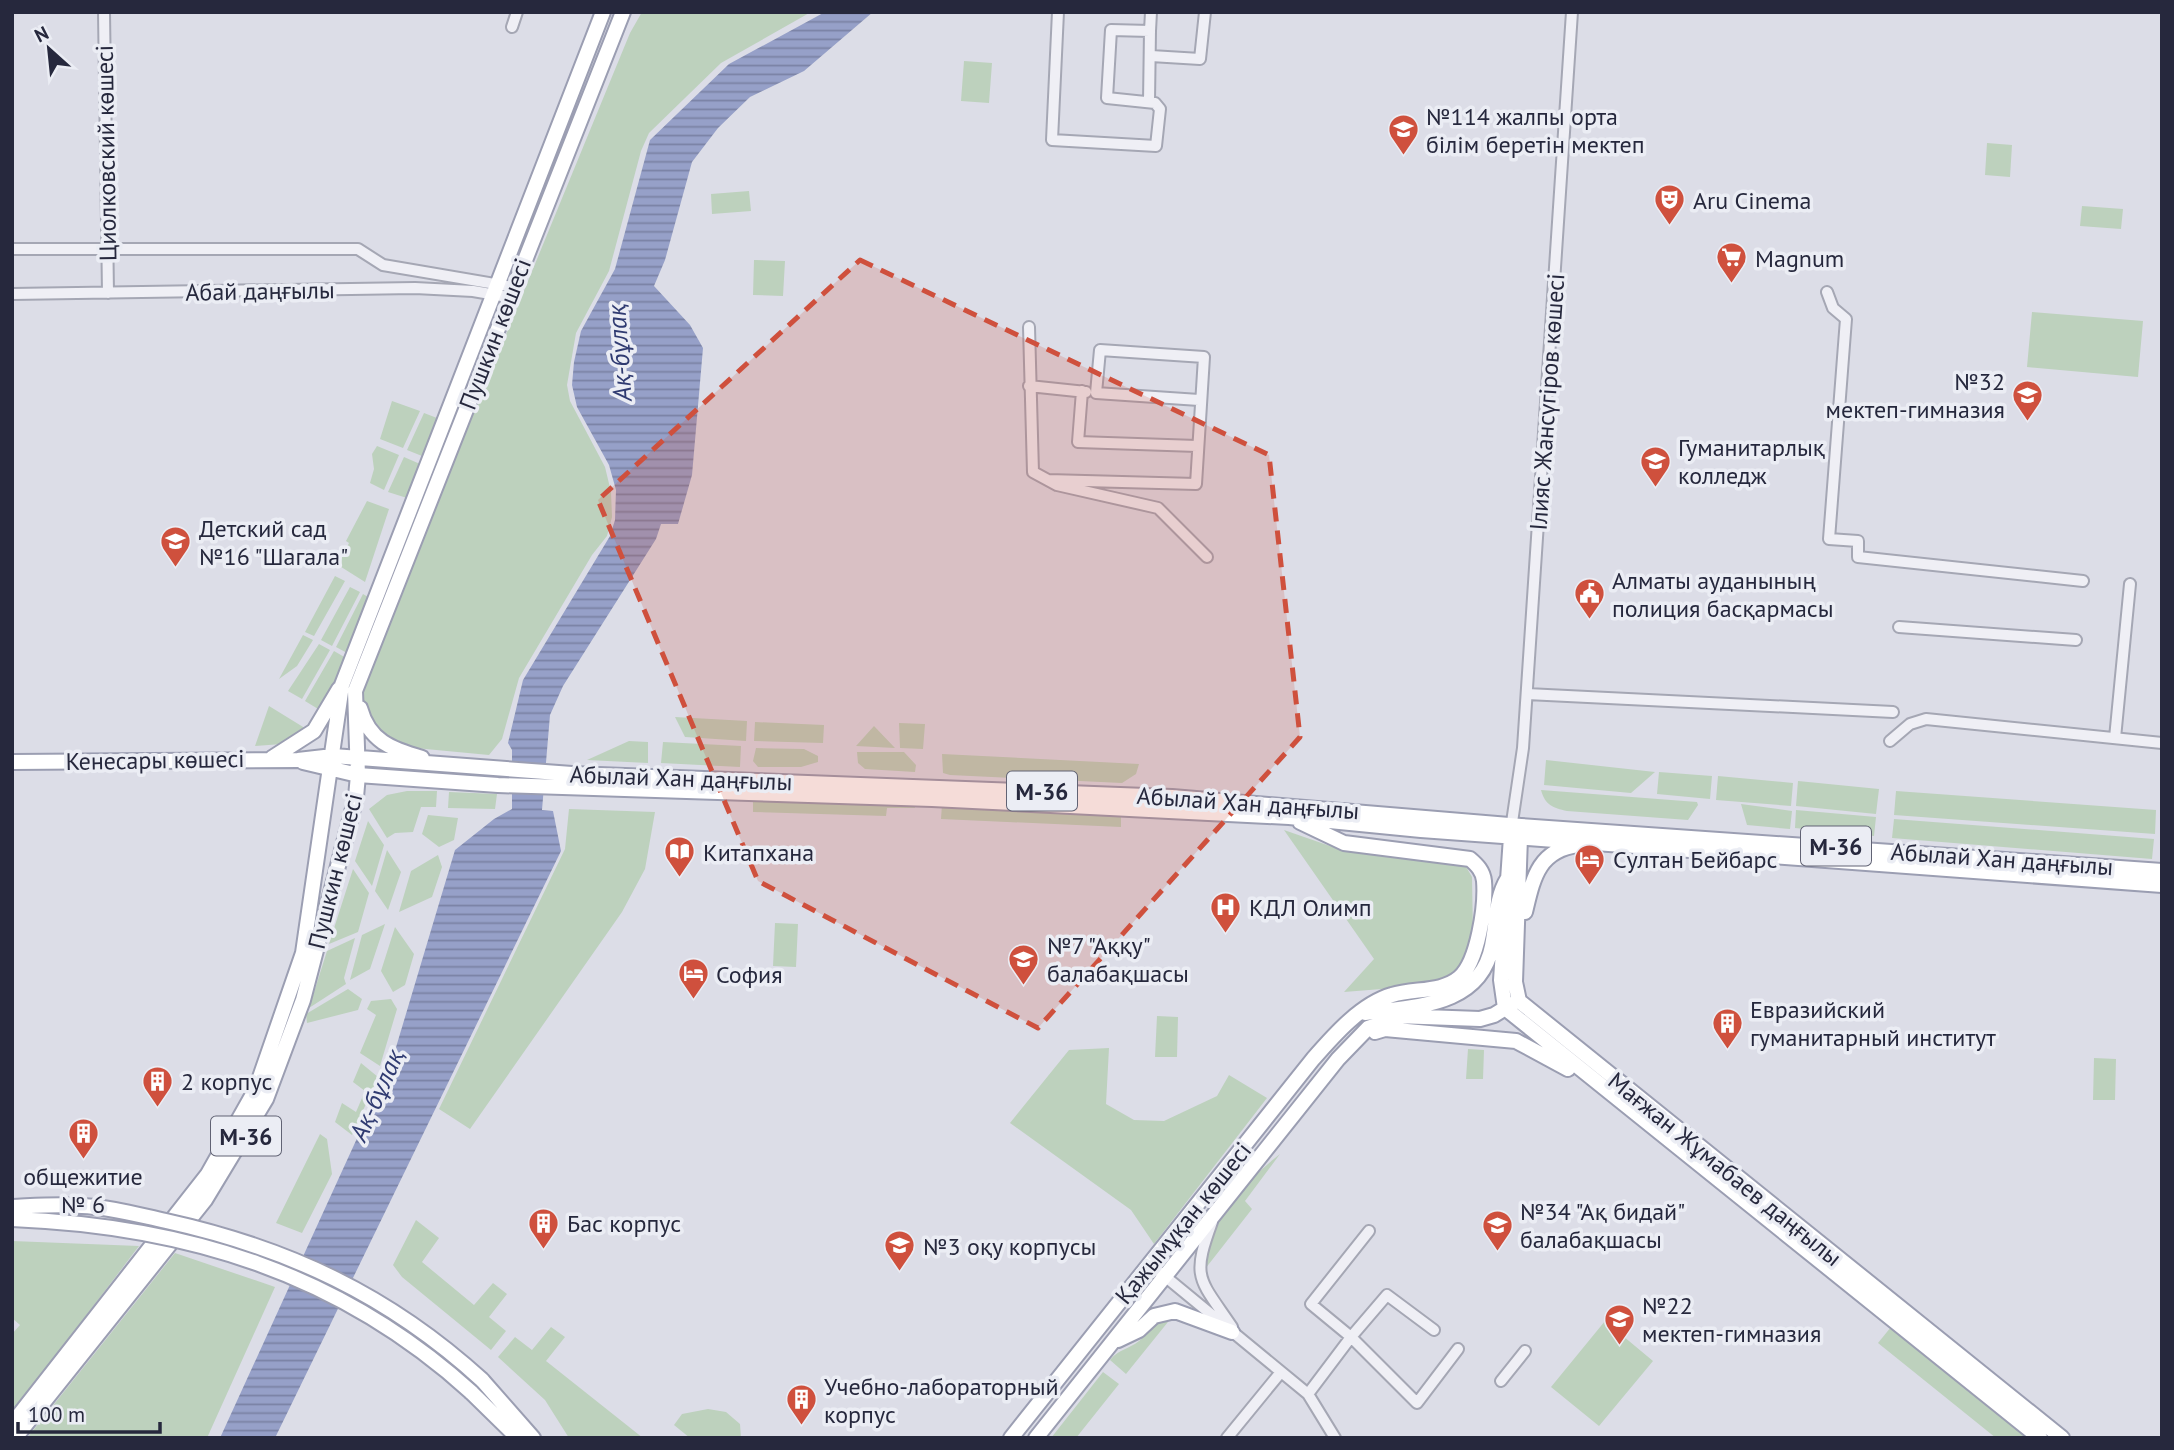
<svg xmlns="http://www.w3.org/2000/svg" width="2174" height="1450" font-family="'PT Sans',sans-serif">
  <defs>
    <pattern id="water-rules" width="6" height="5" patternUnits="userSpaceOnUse" patternTransform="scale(1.75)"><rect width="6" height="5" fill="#96a0c8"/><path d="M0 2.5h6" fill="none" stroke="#7a82a4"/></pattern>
  </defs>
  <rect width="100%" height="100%" fill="#dcdde7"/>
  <!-- green -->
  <path fill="#bdd1bd" d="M642,12H811L721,63L649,133L641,151L609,271L576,333L567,385L570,401L605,467L611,492L612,517L607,536L592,555L519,678L502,739L489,755L394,746L368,724L359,692L630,33Z
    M964,61L992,63L989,103L961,101Z
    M1987,143L2012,145L2010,177L1985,175Z
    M749,191L751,211L712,214L711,194Z
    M2082,206L2123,209L2121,229L2080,226Z
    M754,260L785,261L783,296L753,295Z
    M2032,312L2143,321L2138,377L2027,367Z
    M392,401L420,411L403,448L380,439Z
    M424,413L437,418L422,456L407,450Z
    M377,446L399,455L384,490L370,483L374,469L372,454Z
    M404,457L420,464L407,498L388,492Z
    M367,501L389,509L365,582L338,565L349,543L346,541Z
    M335,576L345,581L314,636L305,632Z
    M350,587L360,592L332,646L321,640Z
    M363,594L368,597L347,653L336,647Z
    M303,635L313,640L297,666L279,679Z
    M319,644L330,650L302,699L288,691Z
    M334,651L346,658L323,712L305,701Z
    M269,706L308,730L282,744L255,746Z
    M675,717L747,721L746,741L685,737Z
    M755,722L824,725L823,743L754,741Z
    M899,723L925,724L923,749L900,748Z
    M874,726L895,748L856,746Z
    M629,741L648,742V763L587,760Z
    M663,742L741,746L740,767L661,763Z
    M756,748L804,749L818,756V762L801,767H758L753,761Z
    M857,752H904L916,765L915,772L865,769L858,763Z
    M942,754L1139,764L1136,774L1122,783L950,775L943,773Z
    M1546,760L1655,772L1631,793L1544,785Z
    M1659,772L1712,776L1710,799L1657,794Z
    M1718,776L1793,783L1791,806L1716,800Z
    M1798,781L1879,789L1876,814L1796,806Z
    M1541,790L1697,802L1698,805L1688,820L1567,811C1553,808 1545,805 1541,790Z
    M407,791H437L436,807H421L413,832L395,833L387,838L369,809L387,795Z
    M1896,791L2156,810L2155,834L1894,815Z
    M449,792L497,794L495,809L448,808Z
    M753,799L914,801L915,808H887L886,816L753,812Z
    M942,804L1118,812L1121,816V827L941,819Z
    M1741,804L1792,811L1790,829L1747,825Z
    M569,809L655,812L645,869L622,912L470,1129L439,1109L565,849Z
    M1796,810L1876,817L1874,836L1795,828Z
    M428,815L458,818L454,840L439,847L422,834Z
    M1894,819L2154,839L2152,859L1892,838Z
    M368,821L384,845L372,886L355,861Z
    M1284,830L1330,846L1465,865L1472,877L1473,934L1471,952L1458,971L1440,981L1419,986L1344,992L1374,959Z
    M387,850L401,872L388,910L375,891Z
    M438,855L442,867L432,897L399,912L411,871Z
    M353,869L369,893L358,932L329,944Z
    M775,923L798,924L796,967L773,966Z
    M385,924L370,969L350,980L362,935Z
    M395,927L414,954L405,985L393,992L381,971Z
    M355,938L344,978L346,984L309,1008L327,951Z
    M348,989L362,999L358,1010L307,1023L306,1014Z
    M391,999L397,1009L380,1066L360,1053L376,1015L367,1009L371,1001Z
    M1157,1016L1178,1017L1177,1057H1155Z
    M1109,1048L1106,1104L1134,1120L1164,1121L1217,1096L1229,1075L1267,1098L1154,1244L1131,1210L1010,1123L1069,1050Z
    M1468,1049L1484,1050L1483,1079H1466Z
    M2094,1058L2116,1059L2115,1100H2093Z
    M361,1063L378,1077L352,1135L335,1122L342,1103L356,1112L365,1091L353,1082Z
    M320,1134L327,1139L332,1174L302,1233L276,1223Z
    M1280,1154L1245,1201L1252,1209L1205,1269C1207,1224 1246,1180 1280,1154Z
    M416,1220L439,1238L422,1262L474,1305L493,1283L507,1294L489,1317L506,1331L491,1350L402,1277L393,1265Z
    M12,1241L139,1246L12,1413V1334L20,1325L12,1318Z
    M175,1253L275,1287L207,1438H27Z
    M1172,1317L1126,1374L1110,1360C1119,1349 1129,1349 1139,1341C1151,1332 1155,1320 1172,1317Z
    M1605,1321L1653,1361L1599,1426L1551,1387Z
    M551,1327L565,1337L546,1361L643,1438H569L545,1400L498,1357L515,1337L532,1350Z
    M1891,1327L2028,1438H1996L1878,1343Z
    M1103,1372L1119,1384L1076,1438H1051Z
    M708,1409L726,1412L740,1424L741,1438H690L674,1425L682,1414Z"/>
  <!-- water -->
  <path fill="url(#water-rules)" d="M825,12H873L804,71L750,97L718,128L692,162L665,260L654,286L690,325L703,348L692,475L678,524H661L656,539L563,686L550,715L542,810L553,811L561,851L275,1438H220L391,1064L455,850L494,819L512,809V750L508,743L523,680L610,536L615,520L616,490L609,465L577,407L572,385L574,362L581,331L615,269L650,140L729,64Z"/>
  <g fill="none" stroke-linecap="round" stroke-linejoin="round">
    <defs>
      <path id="minor" d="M104,12L108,293
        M1058,12L1052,140L1156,146L1160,109L1155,103L1107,98L1111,30L1150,31L1149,101
        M512,27L517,12
        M1150,31L1151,12
        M1151,56L1200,59L1205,12
        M12,249H358L383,265L513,287
        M1827,292L1833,308L1846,319L1829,539L1858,541V557L2083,581
        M12,294L415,288L473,291L508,297
        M1029,327L1033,472L1057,485L1158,508L1207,557
        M1029,386L1086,392
        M1082,391L1078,442L1197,446
        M1048,480L1196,484L1204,357L1100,350L1096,393L1199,400
        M1899,627L2076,640
        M1527,694L1893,712
        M2115,738L2130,584
        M1890,741L1910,724L1926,719L2162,743
        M1511,829L1523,748L1572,12
        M1212,1222C1191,1279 1199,1278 1232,1327
        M1150,1264L1308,1394L1335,1438
        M1434,1330L1387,1295L1351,1337L1417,1403L1458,1349
        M1501,1381L1525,1351
        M1308,1394L1351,1337L1311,1304L1369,1231
        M1227,1438L1281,1372"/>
      <path id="major" d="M360,708C369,741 391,749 422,758
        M272,758L314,731L339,689
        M12,762L298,760L333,756L572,774L1172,797L1521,826L2162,871
        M303,762L358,775L498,785L932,799L1289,817L1421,830L2162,885
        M1520,837L1515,982L1519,1001L2062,1438
        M1525,912C1533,879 1538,850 1578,845
        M1505,1008L2040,1438
        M1505,1008L1501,980L1511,837
        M1365,1013C1415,1006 1480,1007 1492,946C1497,922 1495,899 1508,878
        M1396,1016L1480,1019L1494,1015L1512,1004
        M1375,1032L1385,1029L1516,1041L1568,1069
        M1118,1340L1139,1330L1154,1316L1175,1311L1232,1332
        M482,1380L533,1438
        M471,1392L518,1438
        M12,1424L208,1174L256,1089L303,953L342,685L603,12
        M15,1438L205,1200L266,1099L303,1000L356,797L358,775L355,691L623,12
        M1011,1438L1313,1059C1334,1035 1361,1004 1392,995C1414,988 1441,993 1459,978C1478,962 1486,905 1484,881C1483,871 1477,865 1470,859L1344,843L1300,822
        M1036,1438L1338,1059L1368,1028L1404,1016"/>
    </defs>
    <!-- minor casing -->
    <use href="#minor" stroke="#a5a7b4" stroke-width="14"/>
    <!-- major casing -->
    <use href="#major" stroke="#9b9eb2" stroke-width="18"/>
    <!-- minor -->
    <use href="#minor" stroke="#efeff5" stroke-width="10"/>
    <!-- major -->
    <use href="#major" stroke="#fff" stroke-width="14"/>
    <defs>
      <path id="major-bridge" d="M12,1207C35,1206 59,1204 82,1206C110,1207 138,1215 166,1221C288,1248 389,1295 482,1380
        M12,1219C186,1226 340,1273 471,1392"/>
    </defs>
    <!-- major-bridge casing -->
    <use href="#major-bridge" stroke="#9b9eb2" stroke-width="18" stroke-linecap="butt"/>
    <!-- major-bridge -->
    <use href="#major-bridge" stroke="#fff" stroke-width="14"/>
  </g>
  <!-- marked area -->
  <path fill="#cf503d" fill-opacity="0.2" stroke="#cf503d" stroke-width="5" stroke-dasharray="14 9" stroke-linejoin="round" d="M860,260L1269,455L1300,737L1038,1028L758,881L598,500Z"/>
  <!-- icons -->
  <defs>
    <symbol id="school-pin" viewBox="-11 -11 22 30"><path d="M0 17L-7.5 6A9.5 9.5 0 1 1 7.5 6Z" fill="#cf503d" stroke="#ebedf4"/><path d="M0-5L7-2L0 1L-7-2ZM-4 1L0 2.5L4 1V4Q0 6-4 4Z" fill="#fff"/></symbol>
    <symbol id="theatre-pin" viewBox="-11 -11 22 30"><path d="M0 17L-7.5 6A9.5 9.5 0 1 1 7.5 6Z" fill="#cf503d" stroke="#ebedf4"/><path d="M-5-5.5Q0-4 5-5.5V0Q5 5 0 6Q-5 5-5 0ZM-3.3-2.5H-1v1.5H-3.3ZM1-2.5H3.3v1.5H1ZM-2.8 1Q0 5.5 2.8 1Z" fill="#fff"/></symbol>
    <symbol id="supermarket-pin" viewBox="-11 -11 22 30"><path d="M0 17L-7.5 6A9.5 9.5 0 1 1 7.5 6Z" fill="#cf503d" stroke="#ebedf4"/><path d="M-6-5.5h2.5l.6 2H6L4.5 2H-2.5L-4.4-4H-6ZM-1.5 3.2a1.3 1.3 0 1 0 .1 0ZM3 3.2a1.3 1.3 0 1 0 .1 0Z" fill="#fff"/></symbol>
    <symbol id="university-pin" viewBox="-11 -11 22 30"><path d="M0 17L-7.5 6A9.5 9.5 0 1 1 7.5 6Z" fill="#cf503d" stroke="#ebedf4"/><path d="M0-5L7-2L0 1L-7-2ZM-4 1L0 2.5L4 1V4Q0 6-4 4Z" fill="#fff"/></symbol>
    <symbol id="civic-pin" viewBox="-11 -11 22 30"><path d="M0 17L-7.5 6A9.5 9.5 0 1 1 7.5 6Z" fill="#cf503d" stroke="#ebedf4"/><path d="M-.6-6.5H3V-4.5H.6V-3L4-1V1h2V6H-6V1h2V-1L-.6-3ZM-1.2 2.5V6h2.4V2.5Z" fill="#fff"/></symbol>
    <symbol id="library-pin" viewBox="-11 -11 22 30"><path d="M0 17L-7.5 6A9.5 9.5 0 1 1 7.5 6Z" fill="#cf503d" stroke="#ebedf4"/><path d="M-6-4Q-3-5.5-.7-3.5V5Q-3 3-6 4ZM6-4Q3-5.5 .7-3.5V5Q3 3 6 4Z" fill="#fff"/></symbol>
    <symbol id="hotel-pin" viewBox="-11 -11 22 30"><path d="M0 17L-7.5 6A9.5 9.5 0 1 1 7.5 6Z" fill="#cf503d" stroke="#ebedf4"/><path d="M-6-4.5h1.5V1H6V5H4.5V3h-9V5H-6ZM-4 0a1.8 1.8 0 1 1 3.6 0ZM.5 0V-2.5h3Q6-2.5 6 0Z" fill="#fff"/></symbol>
    <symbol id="hospital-pin" viewBox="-11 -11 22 30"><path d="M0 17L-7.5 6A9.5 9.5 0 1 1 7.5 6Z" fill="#cf503d" stroke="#ebedf4"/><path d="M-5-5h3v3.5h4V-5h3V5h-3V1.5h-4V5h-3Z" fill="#fff"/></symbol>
    <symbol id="building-pin" viewBox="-11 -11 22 30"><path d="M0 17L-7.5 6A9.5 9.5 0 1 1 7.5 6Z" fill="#cf503d" stroke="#ebedf4"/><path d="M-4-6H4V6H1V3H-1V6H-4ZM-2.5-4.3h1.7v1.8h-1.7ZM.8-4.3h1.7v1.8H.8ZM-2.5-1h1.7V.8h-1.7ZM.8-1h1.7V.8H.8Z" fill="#fff"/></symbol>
  </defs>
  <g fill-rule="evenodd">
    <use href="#school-pin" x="1386" y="112" width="35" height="47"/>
    <use href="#theatre-pin" x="1652" y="182" width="35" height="47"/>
    <use href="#supermarket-pin" x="1714" y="240" width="35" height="47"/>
    <use href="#school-pin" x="2010" y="378" width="35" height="47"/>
    <use href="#university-pin" x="1638" y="444" width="35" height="47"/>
    <use href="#school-pin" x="158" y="524" width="35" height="47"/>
    <use href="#civic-pin" x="1572" y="576" width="35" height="47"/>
    <use href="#library-pin" x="662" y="834" width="35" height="47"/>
    <use href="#hotel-pin" x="1572" y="842" width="35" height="47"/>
    <use href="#hospital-pin" x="1208" y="890" width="35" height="47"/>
    <use href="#school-pin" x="1006" y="942" width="35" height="47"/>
    <use href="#hotel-pin" x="676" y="956" width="35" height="47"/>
    <use href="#building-pin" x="1710" y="1006" width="35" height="47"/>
    <use href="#building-pin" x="140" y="1064" width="35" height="47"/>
    <use href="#building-pin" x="66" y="1116" width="35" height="47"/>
    <use href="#building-pin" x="526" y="1206" width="35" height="47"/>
    <use href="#school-pin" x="1480" y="1208" width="35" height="47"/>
    <use href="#university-pin" x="882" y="1228" width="35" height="47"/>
    <use href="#school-pin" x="1602" y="1302" width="35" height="47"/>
    <use href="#building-pin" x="784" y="1382" width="35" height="47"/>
  </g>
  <g text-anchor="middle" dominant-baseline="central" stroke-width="7" stroke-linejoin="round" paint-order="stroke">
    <!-- shield labels -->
    <g fill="#ebedf4" stroke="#616374" stroke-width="2">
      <rect x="1007" y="771.5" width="70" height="39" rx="5"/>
      <rect x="1801" y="826.5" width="70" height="39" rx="5"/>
      <rect x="211" y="1116.5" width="70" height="39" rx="5"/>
    </g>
    <g font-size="23" font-weight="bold" fill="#26283d">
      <text x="1042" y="791">M-36</text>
      <text x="1836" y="846">M-36</text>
      <text x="246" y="1136">M-36</text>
    </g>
    <!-- poi labels -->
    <g font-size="24" fill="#26283d" stroke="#ebedf4" text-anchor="start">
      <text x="1426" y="116">№114 жалпы орта<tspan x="1426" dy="28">білім беретін мектеп</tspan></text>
      <text x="1693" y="200">Aru Cinema</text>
      <text x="1755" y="258">Magnum</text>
      <text x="2005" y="381" text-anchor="end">№32<tspan x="2005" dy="28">мектеп-гимназия</tspan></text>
      <text x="1678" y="447">Гуманитарлық<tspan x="1678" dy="28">колледж</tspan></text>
      <text x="199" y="528">Детский сад<tspan x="199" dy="28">№16 "Шагала"</tspan></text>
      <text x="1612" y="580">Алматы ауданының<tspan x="1612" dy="28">полиция басқармасы</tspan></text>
      <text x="703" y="852">Китапхана</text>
      <text x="1613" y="859">Султан Бейбарс</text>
      <text x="1249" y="907">КДЛ Олимп</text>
      <text x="1047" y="945">№7 "Аққу"<tspan x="1047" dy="28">балабақшасы</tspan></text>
      <text x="716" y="974">София</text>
      <text x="1750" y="1009">Евразийский<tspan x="1750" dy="28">гуманитарный институт</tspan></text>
      <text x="181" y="1081">2 корпус</text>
      <text x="83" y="1176" text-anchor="middle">общежитие<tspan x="83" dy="28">№ 6</tspan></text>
      <text x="1520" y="1211">№34 "Ақ бидай"<tspan x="1520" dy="28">балабақшасы</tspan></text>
      <text x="567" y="1223">Бас корпус</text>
      <text x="923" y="1246">№3 оқу корпусы</text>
      <text x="1642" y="1305">№22<tspan x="1642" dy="28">мектеп-гимназия</tspan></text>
      <text x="824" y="1386">Учебно-лабораторный<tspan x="824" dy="28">корпус</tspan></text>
    </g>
    <!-- street labels -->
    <g font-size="24" fill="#26283d" stroke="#ebedf4">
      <text transform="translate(106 153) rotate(-91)">Циолковский көшесі</text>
      <text transform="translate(260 291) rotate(-1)">Абай даңғылы</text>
      <text transform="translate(495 334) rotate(-69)">Пушкин көшесі</text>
      <text transform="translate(1547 402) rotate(-86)">Ілияс Жансүгіров көшесі</text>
      <text transform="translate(155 760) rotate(-1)">Кенесары көшесі</text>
      <text transform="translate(681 778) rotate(2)">Абылай Хан даңғылы</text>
      <text transform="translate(1248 803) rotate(4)">Абылай Хан даңғылы</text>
      <text transform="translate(2002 859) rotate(4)">Абылай Хан даңғылы</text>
      <text transform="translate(335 871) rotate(-76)">Пушкин көшесі</text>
      <text transform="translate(1725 1169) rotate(39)">Мағжан Жұмабаев даңғылы</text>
      <text transform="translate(1183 1223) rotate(-51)">Қажымұқан көшесі</text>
    </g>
    <!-- water labels -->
    <g font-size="26" font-style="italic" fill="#303b71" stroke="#ebedf4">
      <text transform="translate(619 353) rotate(-94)">Ақ-бұлақ</text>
      <text transform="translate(376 1095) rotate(-66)">Ақ-бұлақ</text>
    </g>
  </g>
  <!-- border -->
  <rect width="2174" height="1450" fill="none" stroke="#26283d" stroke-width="28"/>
  <!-- north arrow -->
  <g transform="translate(49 49) rotate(333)" stroke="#ebedf4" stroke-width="5" paint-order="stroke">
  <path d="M0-5L12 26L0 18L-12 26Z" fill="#26283d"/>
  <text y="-10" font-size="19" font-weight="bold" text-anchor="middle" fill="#26283d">N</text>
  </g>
  <!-- scale -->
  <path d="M18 1422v10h142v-10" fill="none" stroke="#26283d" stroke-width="3.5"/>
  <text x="28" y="1422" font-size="21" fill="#26283d" stroke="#ebedf4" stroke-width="5" paint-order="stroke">100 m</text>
</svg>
